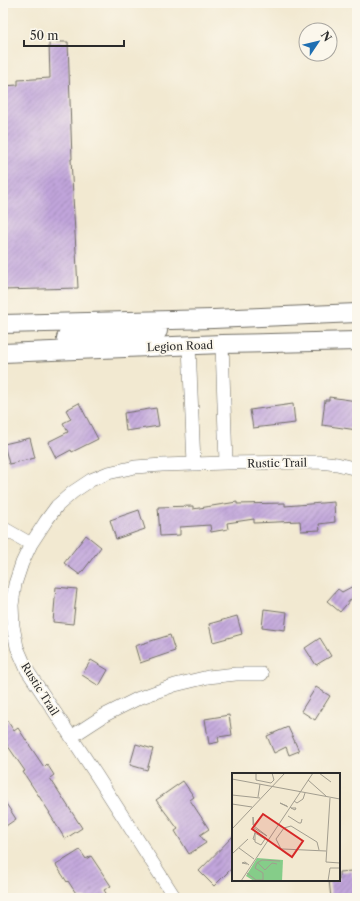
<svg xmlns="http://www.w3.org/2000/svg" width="360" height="901" font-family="'Libre Caslon Text',serif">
  <defs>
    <pattern id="building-hatch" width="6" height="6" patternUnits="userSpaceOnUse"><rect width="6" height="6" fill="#c1a5db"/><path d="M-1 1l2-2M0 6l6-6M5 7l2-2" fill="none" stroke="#9d87b2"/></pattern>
  </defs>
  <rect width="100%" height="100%" fill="#fbf7ec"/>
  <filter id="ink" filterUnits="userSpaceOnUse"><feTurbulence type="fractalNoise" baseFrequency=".025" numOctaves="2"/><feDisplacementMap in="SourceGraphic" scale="8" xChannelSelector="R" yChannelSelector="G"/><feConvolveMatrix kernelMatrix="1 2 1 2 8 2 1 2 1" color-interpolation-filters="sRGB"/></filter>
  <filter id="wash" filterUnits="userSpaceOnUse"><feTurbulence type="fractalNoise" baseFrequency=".012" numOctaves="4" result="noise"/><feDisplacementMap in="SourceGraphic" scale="16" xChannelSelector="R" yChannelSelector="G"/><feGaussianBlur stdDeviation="0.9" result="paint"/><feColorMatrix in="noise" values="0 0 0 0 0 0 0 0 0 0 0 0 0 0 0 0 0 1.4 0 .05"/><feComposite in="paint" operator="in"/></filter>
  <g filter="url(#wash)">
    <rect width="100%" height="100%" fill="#f2e9d1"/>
    <g id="blocks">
      <!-- building -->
      <path fill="url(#building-hatch)" d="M49,42H68L72,159H71L78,288L3,290V86L18,85V80L50,78Z
        M329,397L357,401V430L322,425L325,400H329Z
        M79,403L98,439L72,452L71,450L56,458L48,442L68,432L63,423L71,419L66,410Z
        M293,404L295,423L253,428L250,410Z
        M156,408L159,426L126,431L124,413Z
        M30,438L35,458L9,464L4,444Z
        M237,502V504L285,503V506L334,502L335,522L319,524L320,530L301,531L300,521L254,523V519L227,523L228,529L211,532L210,525L180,527V535L160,536L158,507L193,506V509Z
        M139,510L145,529L116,539L110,520Z
        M86,535L101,547L80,575L64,563Z
        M357,584V592L340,612L327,601L338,589L342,592Z
        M56,587L77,589L73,624L53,622Z
        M264,609L287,612L285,630L262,627Z
        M237,616L242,634L213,642L209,624Z
        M170,635L175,651L140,663L135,646Z
        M320,638L331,656L316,665L305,648Z
        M91,660L108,670L99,686L82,675Z
        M316,687L330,696L315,720L301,711Z
        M3,714L14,731L18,728L44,767L47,764L54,775L50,778L82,828L65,839L49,813H50L23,772L25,771L3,739Z
        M229,715L232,735L218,737L219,742L209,744L205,719Z
        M288,727L299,751L289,755L286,747L274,753L267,736Z
        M136,744L153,749L147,770L130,765Z
        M183,781L194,797L190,800L209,829L200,835L206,843L189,854L175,831L178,829L156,800Z
        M3,799L16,819L3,828Z
        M233,836V867L214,886L199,871Z
        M80,850L86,859L91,856L111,886L104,890L109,898H79L68,881L67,882L56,865Z
        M352,871L357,898H331L329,880H339V872Z"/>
    </g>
  </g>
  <g filter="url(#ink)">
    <use href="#blocks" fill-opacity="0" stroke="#716e65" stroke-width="1"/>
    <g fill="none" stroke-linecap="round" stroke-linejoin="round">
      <defs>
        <path id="street" d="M222,344L226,463
          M189,346L194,464
          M3,528L31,544
          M71,737L105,715L139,698L175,685L208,677L236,674H262
          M175,898L97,776L27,670L17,647L13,626L12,605L15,584L22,563L31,544L46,521L57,506L73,492L91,480L108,473L135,467L162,465L226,463L319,462L337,464L357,469"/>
        <path id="secondary" d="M3,324L213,319L357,313
          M66,338L158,331
          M3,353L222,344L357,341"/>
      </defs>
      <!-- street casing -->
      <use href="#street" stroke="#716e65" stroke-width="14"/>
      <!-- secondary casing -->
      <use href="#secondary" stroke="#716e65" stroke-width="20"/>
      <!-- street -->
      <use href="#street" stroke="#fff" stroke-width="13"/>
      <!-- secondary -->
      <use href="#secondary" stroke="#fff" stroke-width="18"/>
    </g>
  </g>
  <g text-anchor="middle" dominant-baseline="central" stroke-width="4" stroke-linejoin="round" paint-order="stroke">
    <!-- street labels -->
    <g font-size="11" fill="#2b2b2b" stroke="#fbf7ec">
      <text transform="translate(180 346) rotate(-2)">Legion Road</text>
      <text transform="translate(277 463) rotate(-1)">Rustic Trail</text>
      <text transform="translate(40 689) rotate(58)">Rustic Trail</text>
    </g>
  </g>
  <!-- overview -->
  <g transform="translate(232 773)">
    <rect width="108" height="108" fill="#f2e9d1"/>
    <path d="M25,85L51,87L50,108H22L14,103Z" fill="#85cd89"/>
    <path fill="none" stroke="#a29d8f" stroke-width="1" d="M87,0L99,9M24,1V7L39,10L42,7L40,0M0,6L108,26M76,7L94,23M0,22L28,25M26,24L28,11M98,25L94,89L108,90M62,28L65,30L71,26L73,20M0,31L20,34M55,33L48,30L56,34M58,34L59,35L63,37L64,35H59M56,43L67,50H69L70,46M21,52V44L22,53M22,53L35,63L22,55M0,56L53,0M23,67L21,66L23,60L33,66L29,72L23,69V58L35,66M7,75L22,86M87,77L85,69L59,53L52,55L44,66L49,76H51L94,78M0,81L16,66M25,89L33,97L40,90L45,91M15,91L10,90L13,89L17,92M15,100L24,107H31V100L23,95L25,90L30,87L48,88M9,108L81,0M96,108L98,95H108"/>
    <path fill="#d62828" fill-opacity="0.15" stroke="#d62828" stroke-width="2" d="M31,41L71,68L60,84L20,56Z"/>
    <rect width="108" height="108" fill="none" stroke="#2b2b2b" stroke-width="2"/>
  </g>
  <!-- margin -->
  <rect width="360" height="901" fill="none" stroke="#fbf7ec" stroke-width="16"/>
  <!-- north arrow -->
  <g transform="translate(318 42) rotate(55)"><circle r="19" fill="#fbf7ec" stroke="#a8a59f"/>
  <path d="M0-3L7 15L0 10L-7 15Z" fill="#1f6fb2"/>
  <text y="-6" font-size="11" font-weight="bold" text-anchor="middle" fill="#2b2b2b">N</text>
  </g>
  <!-- scale -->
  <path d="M24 40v6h100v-6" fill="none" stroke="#2b2b2b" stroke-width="2"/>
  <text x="30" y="40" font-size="12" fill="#2b2b2b" stroke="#fbf7ec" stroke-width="3" paint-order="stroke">50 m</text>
</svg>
